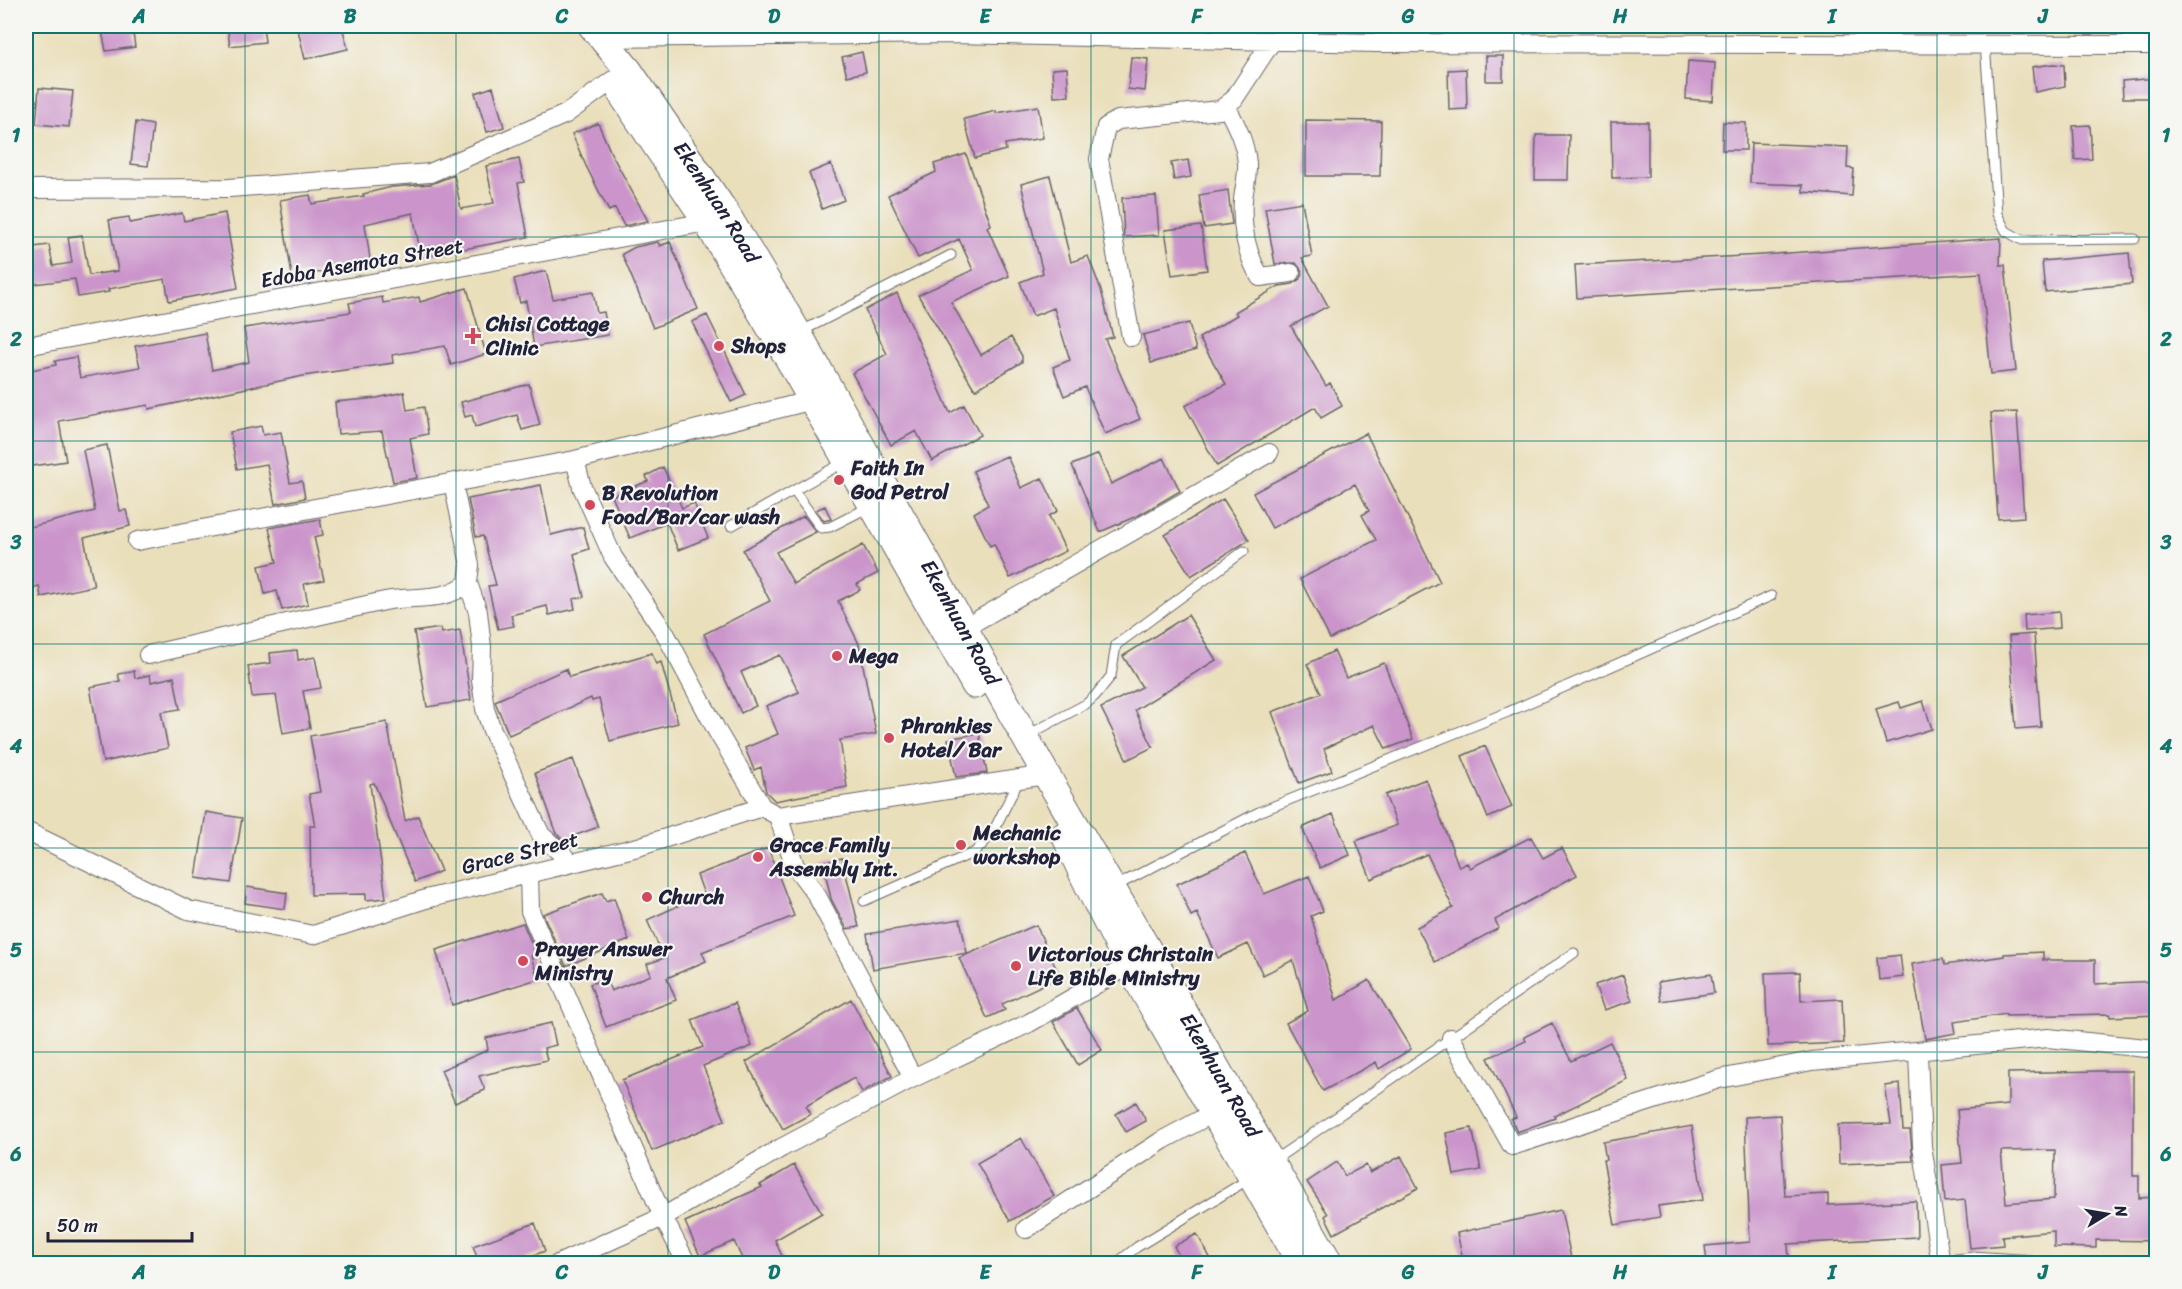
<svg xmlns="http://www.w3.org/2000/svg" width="2182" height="1289" font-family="Sriracha,sans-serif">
  <rect width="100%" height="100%" fill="#f6f6f2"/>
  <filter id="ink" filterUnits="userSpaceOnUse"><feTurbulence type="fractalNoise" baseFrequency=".0167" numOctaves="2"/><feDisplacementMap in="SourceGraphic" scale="12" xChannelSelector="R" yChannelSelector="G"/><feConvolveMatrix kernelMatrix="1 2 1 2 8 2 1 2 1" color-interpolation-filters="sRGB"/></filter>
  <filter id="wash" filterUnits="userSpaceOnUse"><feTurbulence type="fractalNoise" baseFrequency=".008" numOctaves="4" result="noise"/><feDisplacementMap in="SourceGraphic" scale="24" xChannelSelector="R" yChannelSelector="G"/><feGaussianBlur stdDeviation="1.35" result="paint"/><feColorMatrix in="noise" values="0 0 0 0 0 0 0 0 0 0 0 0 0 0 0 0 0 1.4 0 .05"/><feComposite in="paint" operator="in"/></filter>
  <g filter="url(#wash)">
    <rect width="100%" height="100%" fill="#eadfbb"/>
    <g id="blocks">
      <!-- building -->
      <path fill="#cb95cb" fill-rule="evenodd" d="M101,26H132L135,47L106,51Z
        M227,26H263L265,42L230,46Z
        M297,26H342L348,49L305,59Z
        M862,52L866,72L847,76L842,57Z
        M1486,56H1503V81H1486Z
        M1131,57L1148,59L1145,91L1128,89Z
        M1688,61L1715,63L1713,101L1686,99Z
        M2053,64L2064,65L2065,86L2035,92L2032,67Z
        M1067,68L1069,96L1054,97L1052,69Z
        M1466,69L1467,109L1449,110L1448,70Z
        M2157,78V98H2123L2122,81Z
        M493,87L504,127L487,132L475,93Z
        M39,88L73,91L69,127L36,124Z
        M1038,106L1043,138L1005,144L1006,150L975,158L964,119L996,111V113Z
        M1306,120L1381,121L1380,176H1306Z
        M136,122L153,125L148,166L131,164Z
        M1611,122H1648V177L1612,178Z
        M1723,122L1746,123V150H1722Z
        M598,123L611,153L648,221L624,226L615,208L609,211L586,166L572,134Z
        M2090,125L2092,159L2075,160L2073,126Z
        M1536,135H1569L1568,180H1535Z
        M1751,143L1848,147L1847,168L1854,169L1852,196L1803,192V185L1750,183Z
        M966,154L991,225L987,227L1009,276L951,302L981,355L1011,337L1022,356V362L975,390L918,295L973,270L959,239L918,258L888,195L936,172L934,164Z
        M519,159L524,182L518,183L528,237L421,257L413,213L365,224L371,266L292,276L280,200L310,195L312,204L364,196L363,194L392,187L431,184L454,175L461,209L494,203L486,166Z
        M1188,160L1191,177L1174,180L1171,163Z
        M831,164L844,200L822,209L809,173Z
        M1050,176L1071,262L1088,256L1101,290L1113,337L1105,339L1140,419L1105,434L1085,387L1064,396L1053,367L1070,360L1054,308L1033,316L1020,282L1043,273L1021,184Z
        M1228,190L1232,224L1204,228L1199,195Z
        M1156,196L1159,235L1124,237L1122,198Z
        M1302,202L1312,256L1302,258L1328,306L1291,326L1326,386L1330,383L1342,406L1321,418L1315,407L1217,466L1185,406L1226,384L1199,338L1237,315L1235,312L1279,286L1293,284L1301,278L1302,271L1296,263L1275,264L1265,208Z
        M182,213L184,221L225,213L238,288L169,301L165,279L108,289L109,292L78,297L75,279L26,285V248L49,245L53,266L72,263L68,237L82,235L89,275L118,271L109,220L129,217L130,223Z
        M1201,226L1207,270L1172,275L1165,230Z
        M2001,238L2000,265H2005L2016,371L1991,374L1981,273L1577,298L1575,265L1762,255Z
        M658,242L660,246L670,242L698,309L653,328L622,254L635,247Z
        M2129,253L2132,284L2045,292L2042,261Z
        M546,271L553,299L593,292L597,313L604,312L608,335L534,347L526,301L520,303L514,279Z
        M467,288L486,354L451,365L445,346L392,355L393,363L303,376L149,409L148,405L59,421L66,461L26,467V434L30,433L26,409V371L56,365L55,361L76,357L80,378L140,367L135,346L205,333L212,370L249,362L244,328L351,312L349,303L382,297L383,303L419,297L420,302Z
        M897,293L950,413L964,405L980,435L932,461L916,431L891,445L852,373L887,354L865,310Z
        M707,315L746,395L731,402L692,322Z
        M1189,323L1196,350L1151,363L1143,335Z
        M529,384L540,425L522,430L517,415L475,427L472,415L465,417L461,402Z
        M404,392L407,410L424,407L428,434L410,438L417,478L393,482L382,431L338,434L335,402L377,398Z
        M2017,412L2024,517L1998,519L1991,413Z
        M261,426L263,435L281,432L290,483L302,481L305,498L275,504L267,464L237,469L230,432Z
        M1366,433L1440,582L1330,639L1300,579L1376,540L1362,515L1369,511L1355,484L1272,528L1253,493Z
        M107,445L120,511L126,510L130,526L84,538L94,586L41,597L39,586L32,588L26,556V528L95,511L83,450Z
        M1098,454L1111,484L1164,458L1180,491L1139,515L1100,532L1072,465Z
        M1007,456L1021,488L1042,478L1058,511L1049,516L1066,551L1010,578L994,544L990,546L974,513L988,505L973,471Z
        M663,467L682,508L694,503L708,538L678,550L667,523L630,538L612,496L648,481L646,476Z
        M541,485L551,535L583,527L589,549L574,554L584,597L573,599L575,609L549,615L547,606L511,615L514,626L498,629L488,586L496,585L483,536L476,537L468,499Z
        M1223,499L1249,540L1191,576L1165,535Z
        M825,506L831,519L824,521L816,510Z
        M804,516L816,532L776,552L794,584L863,545L878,573L857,584L860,590L838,601L859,644L876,734L840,740L847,787L775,801L766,792L761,767L754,770L745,748L778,734L766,706L799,692L780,655L741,672L756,706L741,713L704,634L770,601L743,550Z
        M320,519L323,535L314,537L324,580L304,584L308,604L282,610L277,591L265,594L259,566L277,562L269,528Z
        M2059,612L2060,628L2025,631L2024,615Z
        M1188,615L1216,660L1135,710L1153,747L1127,760L1101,708L1142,687L1123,656Z
        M441,628L442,633L460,630L471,700L427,707L414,632Z
        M2034,634L2041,727L2016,729L2009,636Z
        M297,650L298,660L315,657L321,688L303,691L310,728L283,733L276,695L252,697L248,666L271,663L270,653Z
        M1334,651L1346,678L1384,663L1413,739L1386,749L1374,725L1324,749L1332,771L1299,783L1272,712L1321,693L1307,664Z
        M652,653L656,664L661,662L678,723L610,741L599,699L592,701L591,698L509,735L496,704L495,701L566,669L569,677Z
        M134,671L135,678L150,675L151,682L174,677L180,709L161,712L168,748L103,762L90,687L120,681L118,674Z
        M1923,701L1932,729L1886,743L1876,709L1899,702L1901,708Z
        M387,722L405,821L418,816L441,871L415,882L374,783L370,784L386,898L366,900V894L311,895L310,826H315L309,794L320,792L310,736Z
        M979,733L987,773L956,777L948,739Z
        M1485,746L1512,807L1488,818L1462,756Z
        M573,759L598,827L563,840L557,834L535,773Z
        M1426,779L1459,867L1467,863L1470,868L1531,837L1543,858L1562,848L1577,875L1495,920L1499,928L1435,962L1417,927L1453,908L1427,854L1371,879L1356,841L1397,825L1385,795Z
        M206,812L242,818L231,883L196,878Z
        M1333,814L1350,855L1320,868L1302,828Z
        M768,848L794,916L702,952L706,961L667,978L676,1000L606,1027L590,984L606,979L611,991L651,975L647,964L664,958L647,920L704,894L697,875Z
        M1245,853L1264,894L1309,876L1323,911L1311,916L1336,1000L1369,980L1411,1049L1379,1069L1376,1062L1323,1091L1286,1023L1308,1011L1293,960L1263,975L1248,944L1218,958L1197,913L1191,916L1177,884Z
        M842,858L859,927L847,929L831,899L823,863Z
        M247,887L287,893L285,909L245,903Z
        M602,893L606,901L614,898L629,940L566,966L543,914Z
        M960,919L967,953L873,969L867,934Z
        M523,923L536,954L531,956L538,979L452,1005L436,950Z
        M1036,925L1060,977L1002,1004L1005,1010L987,1018L959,958Z
        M2043,952V960H2095V984L2157,981V1015L2110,1017V1014L2006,1016V1014L1954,1022L1956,1033L1925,1039L1912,964L1943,959L1945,965L2004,956V954Z
        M1900,955L1903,977L1879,980L1877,958Z
        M1800,972L1801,1001L1842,999L1844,1043L1768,1046L1765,973Z
        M1711,974L1714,993L1661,1001L1658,982Z
        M1623,975L1632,1001L1604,1010L1595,985Z
        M851,999L892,1076L862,1092L854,1078L806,1106L811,1114L783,1129L746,1062Z
        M735,1003L752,1046L703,1066L725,1120L652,1151L622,1080L703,1047L692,1020Z
        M1077,1008L1102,1050L1078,1065L1053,1022Z
        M551,1023L556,1045L544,1048L547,1060L479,1076L485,1090L455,1103L441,1070L488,1050L486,1038Z
        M1552,1023L1571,1061L1610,1042L1628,1080L1554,1116L1555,1118L1517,1132L1511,1119L1516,1117L1488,1058L1526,1041L1524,1037Z
        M2098,1071H2133V1176H2139V1198L2157,1197V1241L2096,1240V1248L2054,1247V1231L2002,1236L2003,1245L1970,1248L1965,1200L1945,1202L1942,1165L1962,1163L1957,1110L2008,1105V1073ZM2055,1150L2054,1199L2006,1203L2001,1151Z
        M1900,1084L1903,1130H1910L1913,1161L1839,1164L1838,1125L1891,1124L1885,1086Z
        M1136,1102L1146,1121L1126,1132L1116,1114Z
        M1780,1115L1785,1196L1828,1194V1205L1916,1201L1917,1237L1788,1244L1789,1261L1707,1263L1705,1246L1750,1242L1745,1117Z
        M1692,1126L1703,1200L1658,1206L1660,1217L1615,1225L1603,1160H1606L1603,1142Z
        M1472,1128L1481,1170L1454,1175L1446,1133Z
        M1021,1138L1054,1196L1010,1221L977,1163Z
        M1401,1156L1418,1188L1334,1234L1325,1216L1328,1214L1307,1182L1337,1162L1345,1176L1366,1165L1370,1173Z
        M794,1165L822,1213L775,1240L785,1263H744L734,1241L700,1256L685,1222L762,1187L760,1185Z
        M1561,1210L1572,1263H1464L1457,1233Z
        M535,1223L545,1251L512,1263H479L473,1246Z
        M1197,1234L1213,1263H1183L1174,1246Z"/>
    </g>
  </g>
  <g filter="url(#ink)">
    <use href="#blocks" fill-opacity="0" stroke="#686468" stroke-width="1.5"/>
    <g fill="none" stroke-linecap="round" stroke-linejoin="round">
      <defs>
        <path id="lane" d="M1985,43L1997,214L2006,231L2022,240L2135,239
          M800,332L951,255
          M794,491L821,528L830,527L871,506
          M731,526L846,461
          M1028,735L1086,704L1095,696L1111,676L1116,645L1244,551
          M1114,887L1259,812L1508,712L1771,596
          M864,901L975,852L992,834L1019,780
          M1273,1161L1574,953
          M1115,1264L1137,1247L1249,1179"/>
        <path id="street" d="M603,38L954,34L1377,43L2156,45
          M1226,106C1236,124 1245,142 1247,163C1248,175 1244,188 1243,200C1241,228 1246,253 1260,277L1291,273
          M26,189L229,188L430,173L566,114L613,80
          M1131,337L1099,159L1106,127L1118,120L1220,110L1234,99L1272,41
          M26,346L707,222
          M575,460L582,487L613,557L665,633L717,731L762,807
          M137,541L575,460L813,400
          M468,583L478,612L482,647L481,680L485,709L492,730L541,835L572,863
          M964,628L1269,453
          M148,655C227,637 306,618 385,601C414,595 443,603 468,583L470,565L453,483
          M778,816L795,866L816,894L913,1078
          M26,831L188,910L313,935L426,899L638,847L762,807L778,816L1039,776
          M529,874L530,911L663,1217L687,1264
          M1451,1038L1512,1146L1719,1079L1812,1061L2048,1038L2156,1049
          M1918,1053L1922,1146L1941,1264
          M1026,1229L1163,1140L1215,1112
          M558,1264L663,1217L781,1148L913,1078L1029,1023L1128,966
          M1952,1264L1979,1261L2026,1264"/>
        <g id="secondary">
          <path id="s1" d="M592,26L629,71L725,212L798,333L1047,776L1330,1264"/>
          <path d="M621,93L707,222L779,342L975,685"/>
          <path d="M1065,835C1131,985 1223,1121 1301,1264"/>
        </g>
      </defs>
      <!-- lane casing -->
      <use href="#lane" stroke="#686468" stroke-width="11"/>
      <!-- street casing -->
      <use href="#street" stroke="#686468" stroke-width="20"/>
      <!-- secondary casing -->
      <use href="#secondary" stroke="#686468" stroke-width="29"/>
      <!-- lane -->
      <use href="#lane" stroke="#fff" stroke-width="9"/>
      <!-- street -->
      <use href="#street" stroke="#fff" stroke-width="18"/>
      <!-- secondary -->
      <use href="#secondary" stroke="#fff" stroke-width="27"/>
    </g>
  </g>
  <!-- grid -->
  <path fill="none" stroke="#0f766e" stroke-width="1.5" stroke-opacity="0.55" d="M245,26V1264M456,26V1264M668,26V1264M879,26V1264M1091,26V1264M1303,26V1264M1514,26V1264M1726,26V1264M1937,26V1264M26,237H2156M26,441H2156M26,644H2156M26,848H2156M26,1052H2156"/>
  <!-- markers -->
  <g fill="#d1495b" stroke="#f6f6f2" stroke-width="2">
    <path d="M470 327h6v6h6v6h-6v6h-6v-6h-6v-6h6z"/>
    <circle cx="719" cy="346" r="6"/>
    <circle cx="839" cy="480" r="6"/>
    <circle cx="590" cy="505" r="6"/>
    <circle cx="837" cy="656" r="6"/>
    <circle cx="889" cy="738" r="6"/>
    <circle cx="961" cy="845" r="6"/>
    <circle cx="758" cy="857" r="6"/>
    <circle cx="647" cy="897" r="6"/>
    <circle cx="523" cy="961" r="6"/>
    <circle cx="1016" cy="966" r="6"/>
  </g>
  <g text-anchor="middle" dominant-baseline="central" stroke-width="4.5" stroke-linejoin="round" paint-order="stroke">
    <!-- street labels -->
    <g font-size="21" fill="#22223b" stroke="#f6f6f2">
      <text stroke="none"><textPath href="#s1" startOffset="216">Ekenhuan Road</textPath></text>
      <text transform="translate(362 263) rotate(-10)">Edoba Asemota Street</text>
      <text stroke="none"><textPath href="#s1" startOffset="702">Ekenhuan Road</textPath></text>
      <text transform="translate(520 853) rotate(-14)">Grace Street</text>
      <text stroke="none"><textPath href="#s1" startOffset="1224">Ekenhuan Road</textPath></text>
    </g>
    <!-- poi labels -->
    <g font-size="21" font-weight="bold" fill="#22223b" stroke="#f6f6f2" text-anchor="start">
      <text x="486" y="324">Chisi Cottage<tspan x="486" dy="24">Clinic</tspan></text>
      <text x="731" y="346">Shops</text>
      <text x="851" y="468">Faith In<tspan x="851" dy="24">God Petrol</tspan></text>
      <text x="602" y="493">B Revolution<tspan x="602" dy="24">Food/Bar/car wash</tspan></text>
      <text x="849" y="656">Mega</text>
      <text x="901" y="726">Phrankies<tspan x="901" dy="24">Hotel/ Bar</tspan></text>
      <text x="973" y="833">Mechanic<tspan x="973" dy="24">workshop</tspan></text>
      <text x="770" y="845">Grace Family<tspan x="770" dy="24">Assembly Int.</tspan></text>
      <text x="659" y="897">Church</text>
      <text x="535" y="949">Prayer Answer<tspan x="535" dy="24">Ministry</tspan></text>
      <text x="1028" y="954">Victorious Christain<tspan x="1028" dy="24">Life Bible Ministry</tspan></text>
    </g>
  </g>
  <!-- margin -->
  <rect width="2182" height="1289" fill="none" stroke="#f6f6f2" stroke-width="66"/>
  <!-- north arrow -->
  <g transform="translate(2107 1214) rotate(79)" stroke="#f6f6f2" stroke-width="4.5" paint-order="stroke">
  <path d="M0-4.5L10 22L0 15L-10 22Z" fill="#22223b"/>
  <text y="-9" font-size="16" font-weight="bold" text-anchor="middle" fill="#22223b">N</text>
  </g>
  <!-- scale -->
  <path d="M48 1232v9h144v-9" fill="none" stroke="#22223b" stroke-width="3"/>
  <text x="57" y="1232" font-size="18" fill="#22223b" stroke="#f6f6f2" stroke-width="4.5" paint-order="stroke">50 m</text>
  <rect x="33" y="33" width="2116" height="1223" fill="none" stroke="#0f766e" stroke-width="2"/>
  <g font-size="20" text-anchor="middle" font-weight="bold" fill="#0f766e">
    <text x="139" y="23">A</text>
    <text x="350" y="23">B</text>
    <text x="562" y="23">C</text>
    <text x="774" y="23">D</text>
    <text x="985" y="23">E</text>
    <text x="1197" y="23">F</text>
    <text x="1408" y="23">G</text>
    <text x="1620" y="23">H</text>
    <text x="1832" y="23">I</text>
    <text x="2043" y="23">J</text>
    <text x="16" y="142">1</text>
    <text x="2166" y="142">1</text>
    <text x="16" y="346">2</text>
    <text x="2166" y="346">2</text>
    <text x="16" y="549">3</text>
    <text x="2166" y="549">3</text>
    <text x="16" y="753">4</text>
    <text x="2166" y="753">4</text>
    <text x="16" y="957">5</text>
    <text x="2166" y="957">5</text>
    <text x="16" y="1161">6</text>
    <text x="2166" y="1161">6</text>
    <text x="139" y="1279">A</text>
    <text x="350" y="1279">B</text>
    <text x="562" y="1279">C</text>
    <text x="774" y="1279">D</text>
    <text x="985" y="1279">E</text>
    <text x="1197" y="1279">F</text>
    <text x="1408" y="1279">G</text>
    <text x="1620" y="1279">H</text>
    <text x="1832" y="1279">I</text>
    <text x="2043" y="1279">J</text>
  </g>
</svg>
